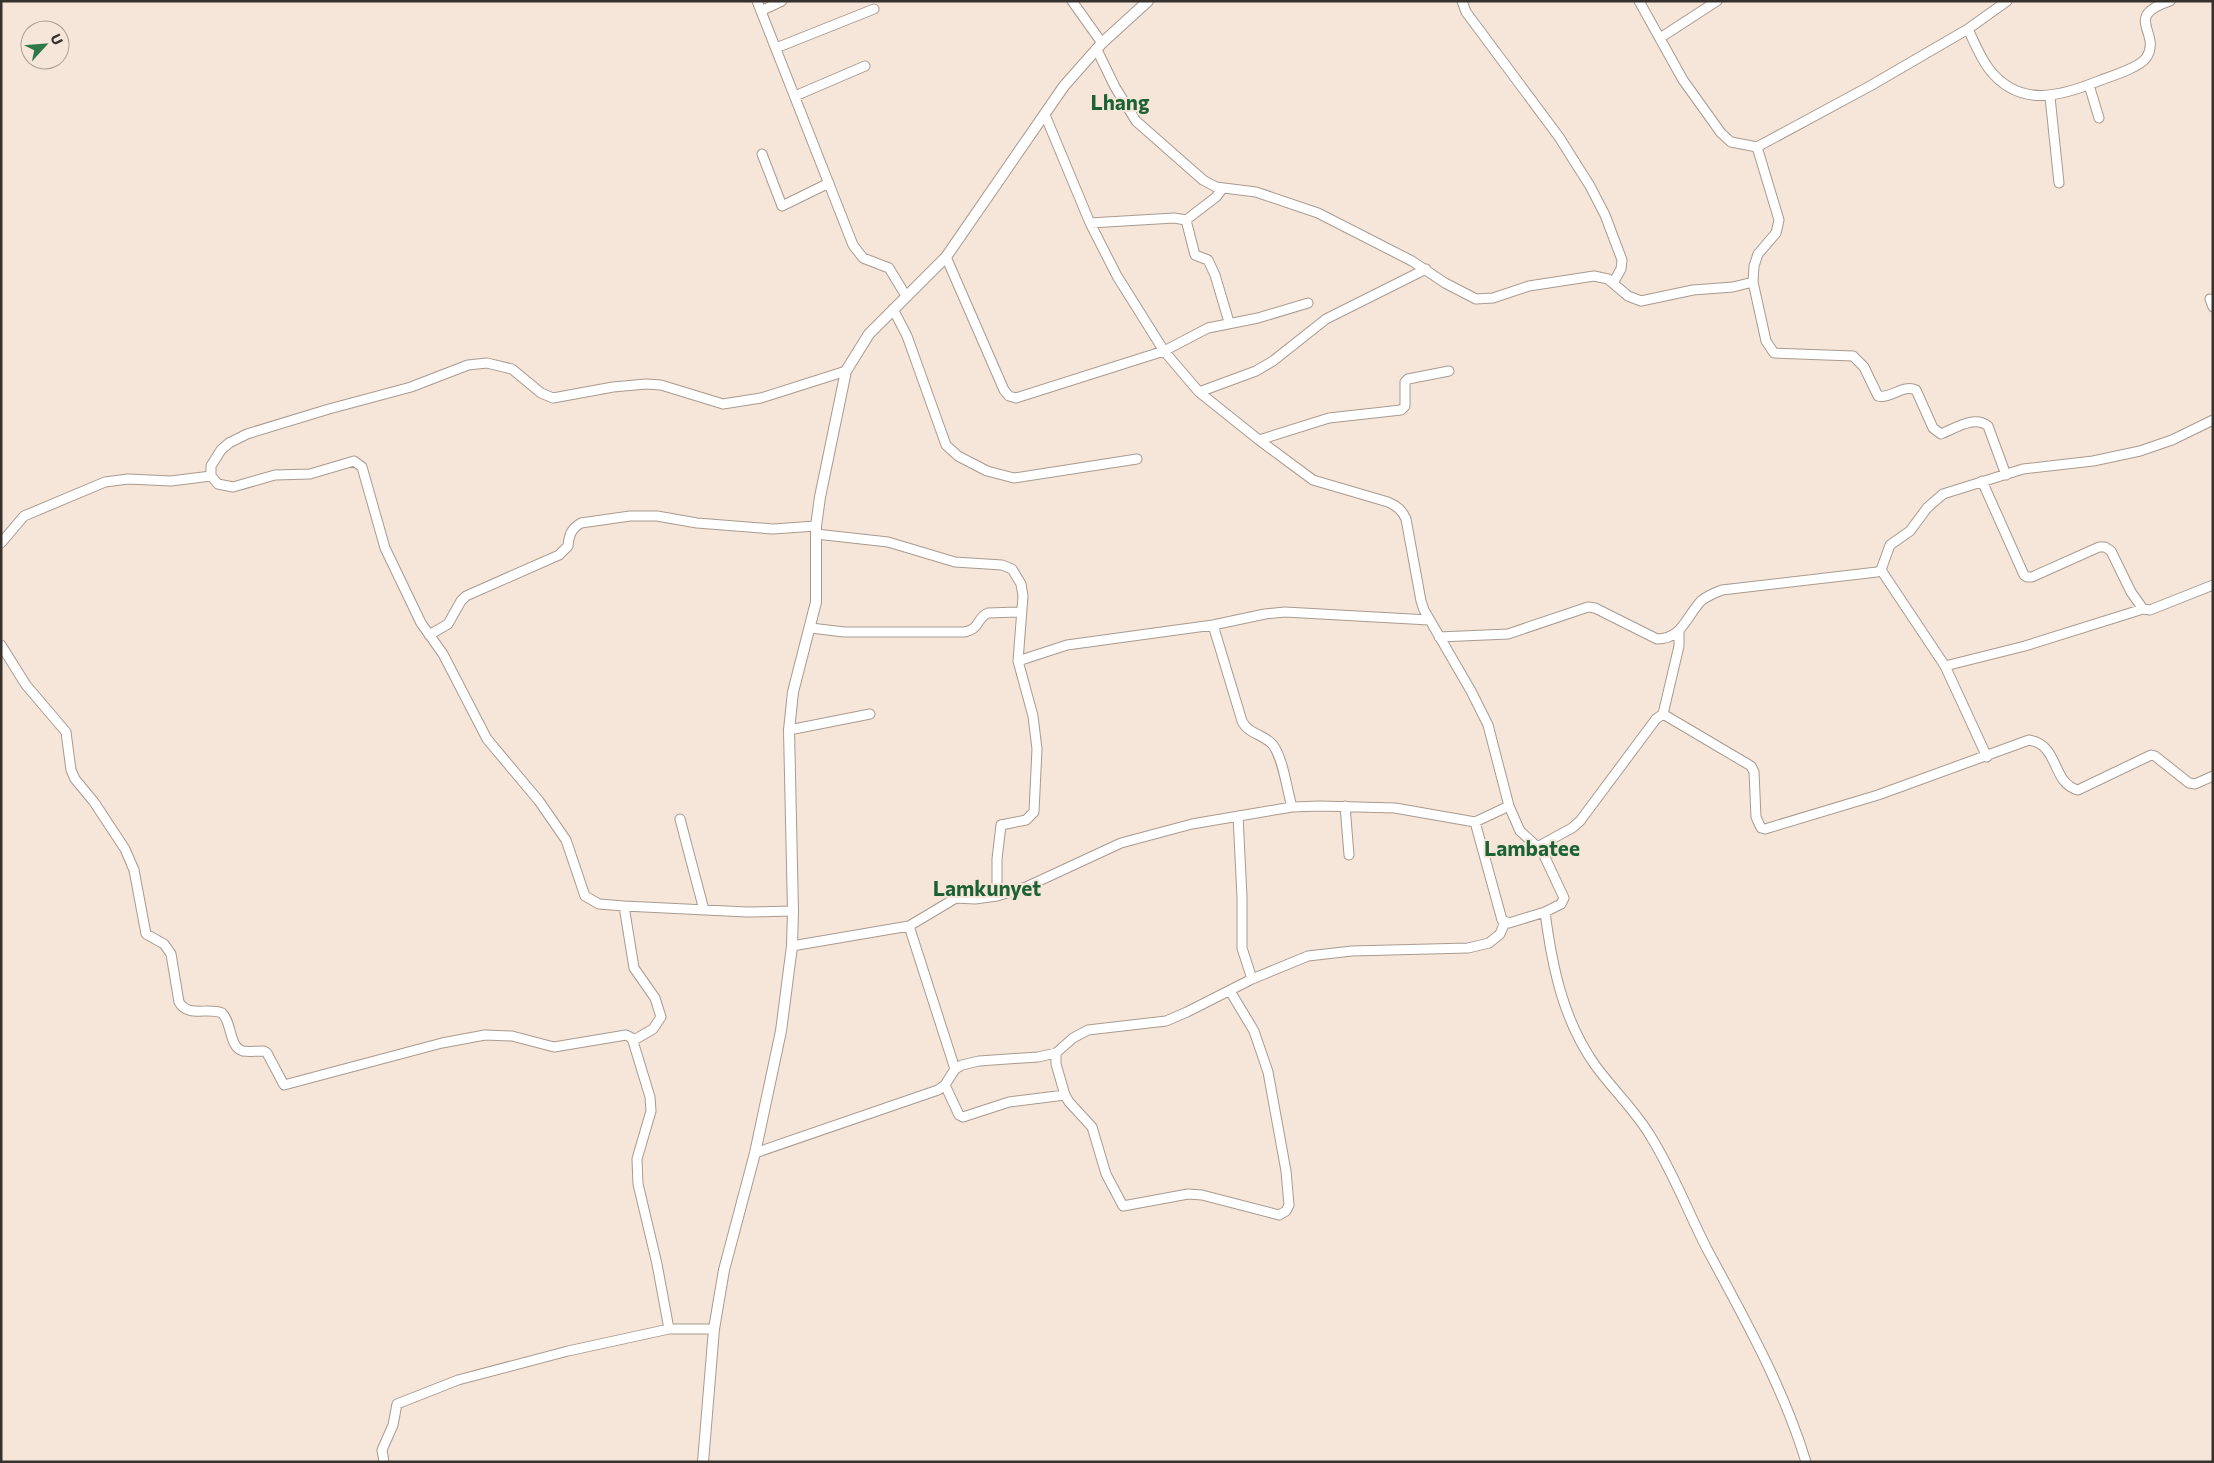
<svg xmlns="http://www.w3.org/2000/svg" width="2214" height="1463" font-family="Commissioner,sans-serif">
  <rect width="100%" height="100%" fill="#f5e6d9"/>
  <g fill="none" stroke-linecap="round" stroke-linejoin="round">
    <defs>
      <path id="minor" d="M757,1L853,245L863,258L889,268L906,296
        M1072,1L1102,43
        M1462,1L1466,12L1559,137L1590,186L1605,215L1622,260L1621,269L1613,283
        M761,11L782,1
        M1968,29C1974,42 1980,57 1989,69C2020,109 2062,96 2101,80C2112,76 2140,67 2146,58C2163,33 2121,17 2170,1
        M1660,38L1717,1
        M776,48L874,9
        M1097,50L1115,87L1136,121L1203,180L1216,187L1256,192L1318,213L1412,261L1445,283L1476,299L1493,298L1529,286L1594,276L1608,279L1628,296L1641,301L1693,290L1733,287L1753,282L1754,266L1758,254L1776,233L1779,220L1757,147L1731,142L1721,133L1683,80L1639,1
        M2089,85L2099,118
        M795,96L865,66
        M2050,97L2059,183
        M1045,115L1090,223L1117,276L1164,351L1199,392L1259,440L1313,480L1388,502C1397,506 1402,510 1406,519L1421,601L1424,610L1471,691L1488,725L1509,806L1520,831L1542,851L1564,898L1561,904L1545,912C1552,966 1563,1020 1595,1065C1613,1090 1636,1111 1651,1137C1673,1172 1688,1212 1707,1249C1744,1318 1783,1386 1806,1462
        M1757,147L1870,86L1968,29L2007,1
        M762,154L782,206L829,183
        M1186,220L1216,197L1223,188
        M1090,223L1174,218L1186,220L1195,255L1208,260L1215,275L1229,322
        M946,257L1004,390L1009,396L1016,398L1164,351L1208,328L1258,318L1308,303
        M1753,282L1766,341L1774,353L1853,356L1864,367L1878,396C1891,399 1903,384 1916,390L1933,428L1941,434C1956,428 1974,415 1988,426L2006,475
        M2210,299L2213,307
        M893,309L907,336L946,445L958,456L987,471L1014,478L1137,459
        M1199,392L1256,371L1273,361L1326,319L1426,269
        M1259,440L1329,418L1401,410L1405,406V382L1408,379L1449,371
        M211,476L218,484L233,487L275,475L310,474L354,461L362,467L385,548L421,623L443,654L487,739L539,801L566,840L585,896L599,904L624,906L747,912L793,911
        M1982,481L2024,575L2027,577H2032L2099,547H2105L2111,551L2131,592L2143,609
        M816,534L888,542L955,562L1002,565L1012,569L1021,584L1023,596L1018,661L1033,716L1037,749L1034,812L1026,820L1001,825L997,859V896
        M1,543L24,516L105,482L128,479L171,481L211,476V466L221,450L229,443L247,434L329,409L411,387L468,365L487,363L512,369L541,393L553,398L613,387L646,384L661,385L723,404L761,398L846,371
        M1881,570L1945,666L1987,757
        M1213,625L1242,721C1248,734 1264,734 1273,745C1283,758 1287,790 1292,807
        M811,628L844,632H964C981,629 976,618 988,613L1021,612
        M429,635L448,624L461,601L466,596L559,555L568,546C569,535 571,529 581,523L630,516H657L697,523L773,529L816,526
        M1439,637L1508,634L1588,607L1595,608L1657,639C1682,639 1686,617 1701,601C1707,596 1714,593 1722,590L1877,572L1881,570L1890,545L1910,531L1927,508L1943,494L2023,469L2093,461L2140,451L2172,440L2213,420
        M1,645L26,685L66,732L71,770L75,779L94,802L125,849L134,870L146,934L164,944L171,954L179,1002C188,1018 208,1007 222,1013C232,1022 229,1048 243,1051C250,1052 257,1051 264,1051L267,1053L284,1085L442,1043L485,1035L512,1036L554,1047L626,1035L632,1038L650,1097L651,1111L637,1159L638,1184L657,1264L669,1329
        M1018,661L1067,645L1213,625L1265,614L1285,612L1429,620
        M1945,666L2025,646L2143,609L2150,610L2213,585
        M1663,714L1751,766L1754,772L1756,817L1761,828L1765,829L1878,795L2029,740C2060,745 2051,783 2078,790L2151,755L2155,756L2189,783L2195,784L2213,776
        M789,730L870,714
        M1345,806L1349,855
        M1238,816L1242,897V948L1252,979
        M680,819L704,910
        M1475,822L1502,920L1509,923L1545,912
        M1539,846L1572,828L1580,821L1656,719L1663,714L1679,646V632
        M624,906L634,968L655,998L661,1017L653,1029L634,1040
        M909,926L955,1069
        M792,946L909,926L956,898L975,899L997,896L1026,887L1121,843L1192,824L1292,807L1320,806L1395,808L1475,822L1509,806
        M1056,1053V1064L1065,1095L1069,1102L1092,1127L1106,1174L1123,1206L1188,1194L1202,1195L1279,1215L1286,1211L1289,1205L1286,1171L1268,1072L1254,1031L1230,991
        M945,1085L959,1115L963,1117L1009,1102L1065,1095
        M755,1153L938,1090L945,1085L955,1069L962,1065L979,1061L1038,1057L1056,1053L1073,1038L1088,1030L1166,1021L1187,1012L1252,979L1308,956L1352,951L1468,948L1489,943L1500,934L1505,922
        M384,1462L382,1450L393,1425L397,1404L458,1380L568,1351L669,1329H714"/>
      <path id="tertiary" d="M703,1462L714,1329L724,1270L755,1153L781,1031L792,946L793,911L789,730L793,692L816,602V526L820,497L846,371L869,334L946,257L1064,86L1102,43L1148,1"/>
    </defs>
    <!-- minor casing -->
    <use href="#minor" stroke="#a99a8f" stroke-width="11"/>
    <!-- tertiary casing -->
    <use href="#tertiary" stroke="#a99a8f" stroke-width="12"/>
    <!-- minor -->
    <use href="#minor" stroke="#fff" stroke-width="9"/>
    <!-- tertiary -->
    <use href="#tertiary" stroke="#fff" stroke-width="10"/>
  </g>
  <g text-anchor="middle" dominant-baseline="central" stroke-width="4" stroke-linejoin="round" paint-order="stroke">
    <!-- quarter labels -->
    <g font-size="21" font-weight="bold" fill="#1c6235" stroke="#f5e6d9">
      <text x="1120" y="101">Lhang</text>
      <text x="1532" y="847">Lambatee</text>
      <text x="987" y="887">Lamkunyet</text>
    </g>
  </g>
  <!-- border -->
  <rect width="2214" height="1463" fill="none" stroke="#37312d" stroke-width="5"/>
  <!-- north arrow -->
  <g transform="translate(45 45) rotate(64)"><circle r="24" fill="#f5e6d9" stroke="#a99e94"/>
  <path d="M0-4L9 19L0 12L-9 19Z" fill="#2e7847"/>
  <text y="-8" font-size="14" font-weight="bold" text-anchor="middle" fill="#37312d">U</text>
  </g>
</svg>
